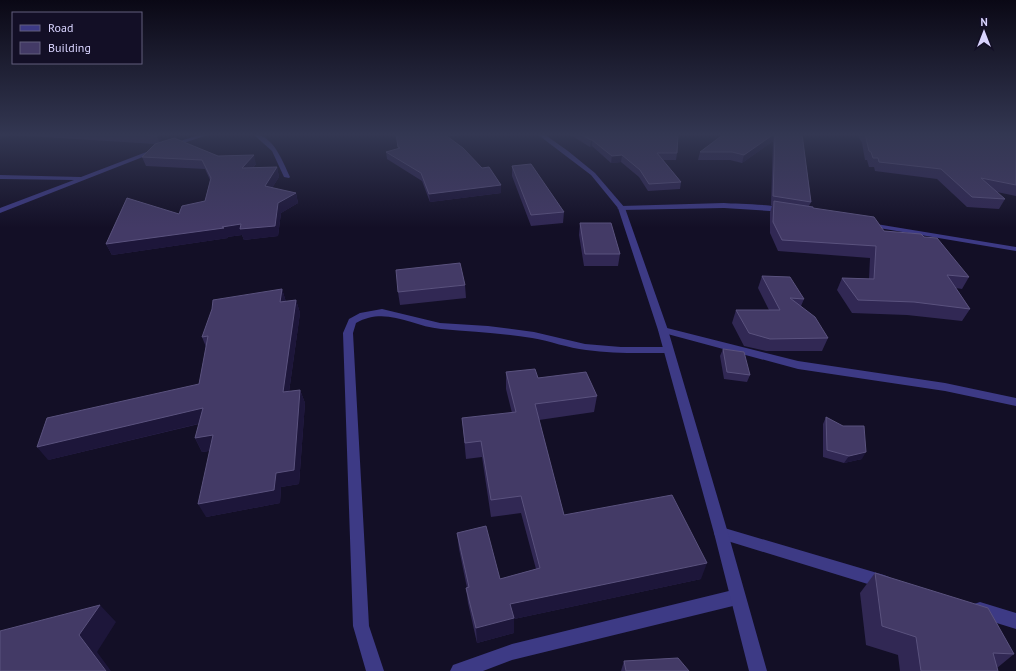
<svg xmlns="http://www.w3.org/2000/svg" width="1016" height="671" font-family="'PT Sans',sans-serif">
  <rect width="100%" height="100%" fill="#130f26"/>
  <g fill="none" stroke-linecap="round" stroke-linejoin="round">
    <!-- minor -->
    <path fill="#3d3a85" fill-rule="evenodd" d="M202,134H211L153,153L0,213V208L74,180L0,179V175L81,177L149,151Z
      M253,134C273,134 283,162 290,177L289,178L284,177L272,151Z
      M724,203C736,204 781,204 789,210L785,212L724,208L621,210L617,208L621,206Z
      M864,222L1016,247V251L867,226L863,224Z
      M382,309L440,323L488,326L534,332L585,344L621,347H668L673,350L668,353C641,353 613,354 586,350C568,348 550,341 532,338C502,333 472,332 441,329C411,326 386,306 356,323L353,333L369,626L384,671H366L353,626L343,333L349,319L360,313Z
      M663,327L798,361L945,383L1016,398V406L945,391L798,369L660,332L658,330Z
      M721,527L884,575L889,577L892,582L889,587L884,589L721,539L716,538L714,533L716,528Z
      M737,589L743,592L745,597L743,602L737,605L512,660L483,671H450L453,665L512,644Z
      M980,602L1016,613V629L974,616L972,610L974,604Z"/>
    <!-- tertiary -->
    <path fill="#3d3a85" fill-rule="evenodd" d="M537,134H544L568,151L595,173L625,208L668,330L728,533L767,671H749L714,533L658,330L618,208L591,175Z"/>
  </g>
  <!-- wall -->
  <path fill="#312854" d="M0,134H161L160,142L218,156L256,164L253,168L277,167L279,177L272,188L296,193L298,203L281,213L278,236L244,240L242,235L227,237L228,238L112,255L106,244L179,214L205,201L210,180L205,169L146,166L142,157L155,144L11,135L0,139Z
    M396,134H476L447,136L501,193L430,202L422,181L387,159L386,152L398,149Z
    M569,134H678L677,153L676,160H663L681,182L680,189L648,191L639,177L621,162L611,163L592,146L590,147Z
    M724,134H802L811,202L809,206L813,208L884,231L924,237L969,277L962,289L956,288L970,309L962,321L907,315L852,313L837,290L842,278L869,279L870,258L778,251L770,233V212L772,206L771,205L773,141L742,163L730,160H698L700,152Z
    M857,134H1016V196L997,192L1005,199L999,209L967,207L937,179L875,171L874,167H869L867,160H865L862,143Z
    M512,166L564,212L563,223L531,226L512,176Z
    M580,223L620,254L618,266H584L579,235Z
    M762,276L804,299L801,306L828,338L822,351H766L744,346L732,323L736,310H769L758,288Z
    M465,285L466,298L400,305L398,292Z
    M282,289L286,302L296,300L300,313L289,392L300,390L305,403L299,484L281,487L280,503L206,517L209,451L202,452L195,438L199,424L48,460L199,384L206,347L202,337Z
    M723,349L750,375L747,382L724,379L720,356Z
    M506,372L538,378L597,396L594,412L539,420L564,515L701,579L514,619V633L477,643L468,603L466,588H467L459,549L457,533L500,579L536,569L521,513L491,517L482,457L466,459L462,418L512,413L506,389Z
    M826,417L862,459L844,463L823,457V424Z
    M875,573L1014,654L997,668L998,671H900L898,655L866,645L860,593Z
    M624,661L689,671H621Z"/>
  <!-- shaded-wall -->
  <path fill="#1d163a" d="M0,134H11V135L0,139Z
    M157,134H161L160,144L157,136Z
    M774,134H775L773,141L742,163L744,155Z
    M591,140H592V146L590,147Z
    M254,155L256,164L245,177L242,168Z
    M622,155L621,162L611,163L612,156Z
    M277,167L279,177L267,196L265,186Z
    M501,185V193L430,202L429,194Z
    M296,193L298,203L281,213L278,236L244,240L242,235L227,237L228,238L112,255L106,244L222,227L278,203Z
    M282,289L286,302H280Z
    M296,300L300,313L287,406L283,392Z
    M300,390L305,403L299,484L281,487L280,503L206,517L198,504L276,473Z
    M203,408L210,421L48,460L37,447Z
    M213,435L219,449L202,452L195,438Z
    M866,452L862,459L844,463L849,456Z
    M707,563L701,579L514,619V633L477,643L476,628L510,604Z
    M100,605L116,622L97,652L111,671H106L79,635Z"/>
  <!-- building -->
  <path fill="#433a66" stroke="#5a527e" d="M129,134H157V136Z
    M396,134H444L463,148L482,168L489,167L501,185L429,194L421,173L386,152L400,148L398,147Z
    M580,134H678L677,153H657L681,182L649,184L640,170L622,155L612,156L592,140H591Z
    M724,134H774L744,155L732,152H700Z
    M775,134H802L811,202L773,196Z
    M865,134H1016V185L981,178L1005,199L972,197L941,169L879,162L878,158H873L871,152L869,151Z
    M174,138L218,156L254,155L242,168L277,167L265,186L296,193L278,203L275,226L240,229L241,224L222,227L224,228L106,244L127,198L179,214L182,206L205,201L211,178L202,160L142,157L155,144Z
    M531,164L564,212L531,215L512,166Z
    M774,201L780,202L813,207V208L874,217L884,231L921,234L924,237L937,238L969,277L947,275L970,309L914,302L858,300L842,278L874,279L876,246L782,240L773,222Z
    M580,223H611L620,254H585Z
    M460,263L465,285L398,292L396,270Z
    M762,276L790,277L804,299L790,298L815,317L828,338L770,339L749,333L736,310H780Z
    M282,289L280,302L296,300L283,392L300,390L294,470L276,473L274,490L198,504L213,435L195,438L203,408L37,447L47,418L199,384L208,336L202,337L212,309L213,300Z
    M723,349L744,352L750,375L727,372Z
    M535,369L538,378L586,372L597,396L535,404L564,515L672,495L707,563L510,604L514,618L476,628L466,588L469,587L457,533L486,526L500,579L540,568L521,496L491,500L481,441L465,443L462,418L516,412L506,372Z
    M826,417L843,426H864L866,452L849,456L827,450Z
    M875,573L988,608L1014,654L993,653L998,671H921L916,637L882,626Z
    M100,605L79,635L106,671H0V631Z
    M678,658L689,671H626L624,661Z"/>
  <!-- sky -->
  <linearGradient id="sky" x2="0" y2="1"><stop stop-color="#0a0815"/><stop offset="0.59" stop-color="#333752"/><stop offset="1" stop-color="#333752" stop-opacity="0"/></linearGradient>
  <rect width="1016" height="228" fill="url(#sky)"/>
  <!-- legend -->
  <rect x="12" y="12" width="130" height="52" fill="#130f26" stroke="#625e7d"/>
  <rect x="20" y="25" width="20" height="6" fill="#3d3a85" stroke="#625e7d"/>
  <text x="48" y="32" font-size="12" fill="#d9d4ff">Road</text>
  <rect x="20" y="42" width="20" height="12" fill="#433a66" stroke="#625e7d"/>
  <text x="48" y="52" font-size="12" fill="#d9d4ff">Building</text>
  <!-- north arrow -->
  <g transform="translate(984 32)" stroke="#130f26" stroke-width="3" paint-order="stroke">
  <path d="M0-3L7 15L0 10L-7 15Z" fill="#d9d4ff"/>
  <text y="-6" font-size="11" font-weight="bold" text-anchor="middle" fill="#d9d4ff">N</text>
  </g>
</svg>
